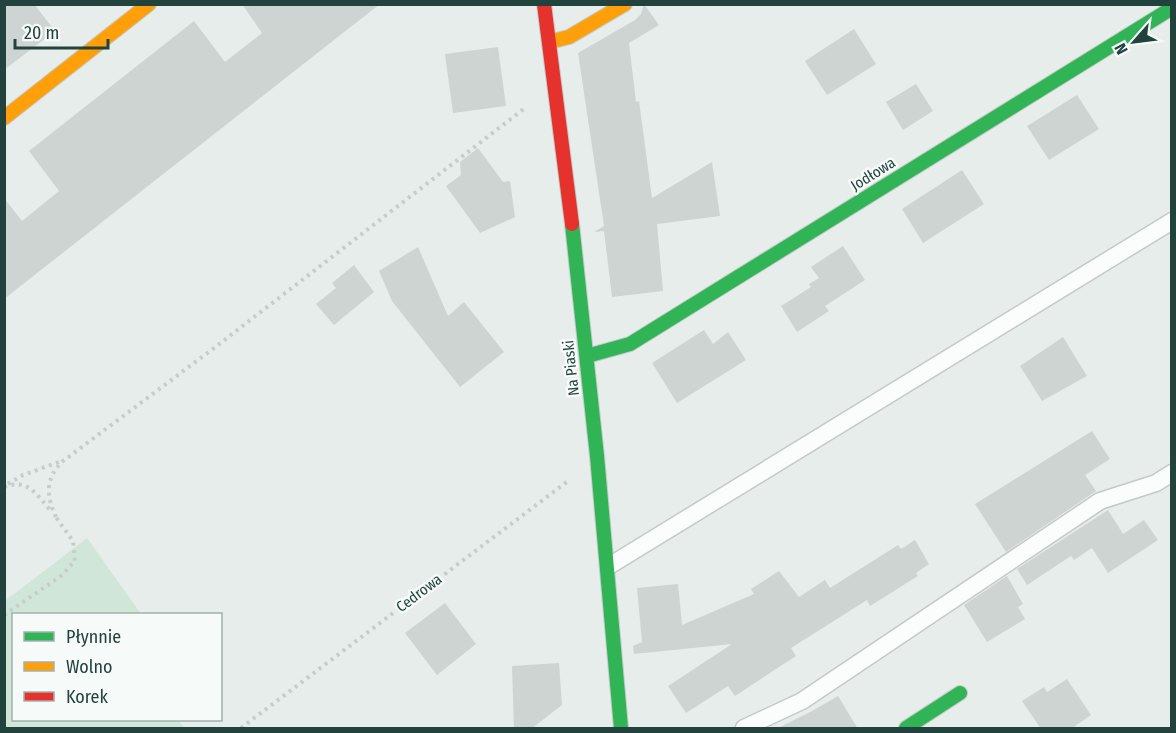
<svg xmlns="http://www.w3.org/2000/svg" width="1176" height="733" font-family="'Fira Sans Condensed',sans-serif">
  <rect width="100%" height="100%" fill="#e7edea"/>
  <!-- green -->
  <path fill="#d0e6d9" d="M87,538L141,614H14V720H178L185,728H5V601Z"/>
  <!-- building -->
  <path fill="#ced4d2" d="M4,4H34L55,31L4,70Z
    M242,4H380L4,299V198L22,221L59,191L29,151L194,21L225,62L262,33Z
    M644,4L659,25L629,43L636,102L639,101L652,198L712,162L720,216L657,224L663,291L612,297L604,231L594,232L604,226L578,53L635,20L641,14Z
    M854,29L876,64L827,95L805,61Z
    M498,47L506,106L453,113L445,54Z
    M916,84L933,111L903,130L886,102Z
    M1077,95L1099,129L1049,160L1027,126Z
    M478,148L503,182L510,181L515,217L480,233L446,186L461,175L460,162Z
    M962,170L984,204L923,243L902,209Z
    M843,246L865,280L825,306L829,311L797,332L781,306L811,287L809,284L819,278L811,267Z
    M418,247L448,316L464,302L504,352L460,387L392,301L379,271Z
    M354,265L374,292L334,325L316,304L336,288L332,283Z
    M704,330L713,344L728,332L746,360L677,403L652,363Z
    M1063,337L1087,376L1042,401L1020,366Z
    M1092,431L1110,459L1085,475L1096,491L1006,552L975,504Z
    M1108,510L1123,534L1144,520L1158,540L1108,573L1092,548L1074,560L1071,556L1027,585L1017,569Z
    M915,540L929,564L916,573L918,576L870,606L867,600L791,648L796,656L735,696L728,686L686,713L668,686L732,644L634,654L633,646L642,642L637,588L678,584L682,625L754,594L751,589L779,571L799,597L825,580L830,588L898,545L901,549Z
    M1007,576L1023,604L1018,607L1025,619L987,642L964,605Z
    M445,603L476,644L437,675L405,633Z
    M559,663L562,705L531,729H514L512,666Z
    M1067,679L1091,715L1071,729H1041L1022,701L1044,687L1047,692Z
    M838,696L858,729H776L812,711Z"/>
  <g fill="none" stroke-linecap="round" stroke-linejoin="round">
    <defs>
      <path id="lane" d="M609,566L1172,221
        M744,728L802,701L1100,501L1156,483L1172,473"/>
      <path id="fast" d="M572,224L597,456L621,728
        M587,356L630,344L1172,8
        M906,728L960,693"/>
      <path id="slow" d="M549,42L569,37L625,4
        M4,118L149,4"/>
      <path id="jam" d="M544,4L572,224"/>
    </defs>
    <!-- lane casing -->
    <use href="#lane" stroke="#c4cac8" stroke-width="19"/>
    <!-- fast casing -->
    <use href="#fast" stroke="#c2cac8" stroke-width="16"/>
    <!-- slow casing -->
    <use href="#slow" stroke="#c2cac8" stroke-width="16"/>
    <!-- jam casing -->
    <use href="#jam" stroke="#c2cac8" stroke-width="16"/>
    <!-- path -->
    <path stroke="#c6cecd" stroke-width="4" stroke-dasharray="3 4.5" stroke-linecap="butt" d="M8,484L23,475L62,461
      M4,487C28,478 36,494 51,511
      M56,517C46,496 45,478 63,461L214,348L525,108
      M4,615L61,576L75,561L73,541L55,516
      M241,728L568,481"/>
    <!-- lane -->
    <use href="#lane" stroke="#fbfcfc" stroke-width="16"/>
    <!-- fast -->
    <use href="#fast" stroke="#30b455" stroke-width="14"/>
    <!-- slow -->
    <use href="#slow" stroke="#ff9f0a" stroke-width="14"/>
    <!-- jam -->
    <use href="#jam" stroke="#e5322d" stroke-width="14"/>
  </g>
  <g text-anchor="middle" dominant-baseline="central" stroke-width="5" stroke-linejoin="round" paint-order="stroke">
    <!-- street labels -->
    <g font-size="15" fill="#22423d" stroke="#f6fbf9">
      <text transform="translate(873 174) rotate(-32)">Jodłowa</text>
      <text transform="translate(571 368) rotate(-96)">Na Piaski</text>
      <text transform="translate(419 593) rotate(-37)">Cedrowa</text>
    </g>
  </g>
  <!-- border -->
  <rect width="1176" height="733" fill="none" stroke="#22423d" stroke-width="12"/>
  <!-- legend -->
  <rect x="12" y="613" width="210" height="108" fill="#f6fbf9" stroke="#a1b1ae" stroke-width="1.5"/>
  <rect x="24" y="632" width="30" height="9" fill="#30b455" stroke="#a1b1ae" stroke-width="1.5"/>
  <text x="66" y="643" font-size="18" fill="#22423d">Płynnie</text>
  <rect x="24" y="662" width="30" height="9" fill="#ff9f0a" stroke="#a1b1ae" stroke-width="1.5"/>
  <text x="66" y="673" font-size="18" fill="#22423d">Wolno</text>
  <rect x="24" y="692" width="30" height="9" fill="#e5322d" stroke="#a1b1ae" stroke-width="1.5"/>
  <text x="66" y="703" font-size="18" fill="#22423d">Korek</text>
  <!-- north arrow -->
  <g transform="translate(1134 42) rotate(242)" stroke="#f6fbf9" stroke-width="4.5" paint-order="stroke">
  <path d="M0-4.5L10 22L0 15L-10 22Z" fill="#22423d"/>
  <text y="-9" font-size="16" font-weight="bold" text-anchor="middle" fill="#22423d">N</text>
  </g>
  <!-- scale -->
  <path d="M15 39v9h93v-9" fill="none" stroke="#22423d" stroke-width="3"/>
  <text x="24" y="39" font-size="18" fill="#22423d" stroke="#f6fbf9" stroke-width="4.5" paint-order="stroke">20 m</text>
</svg>
